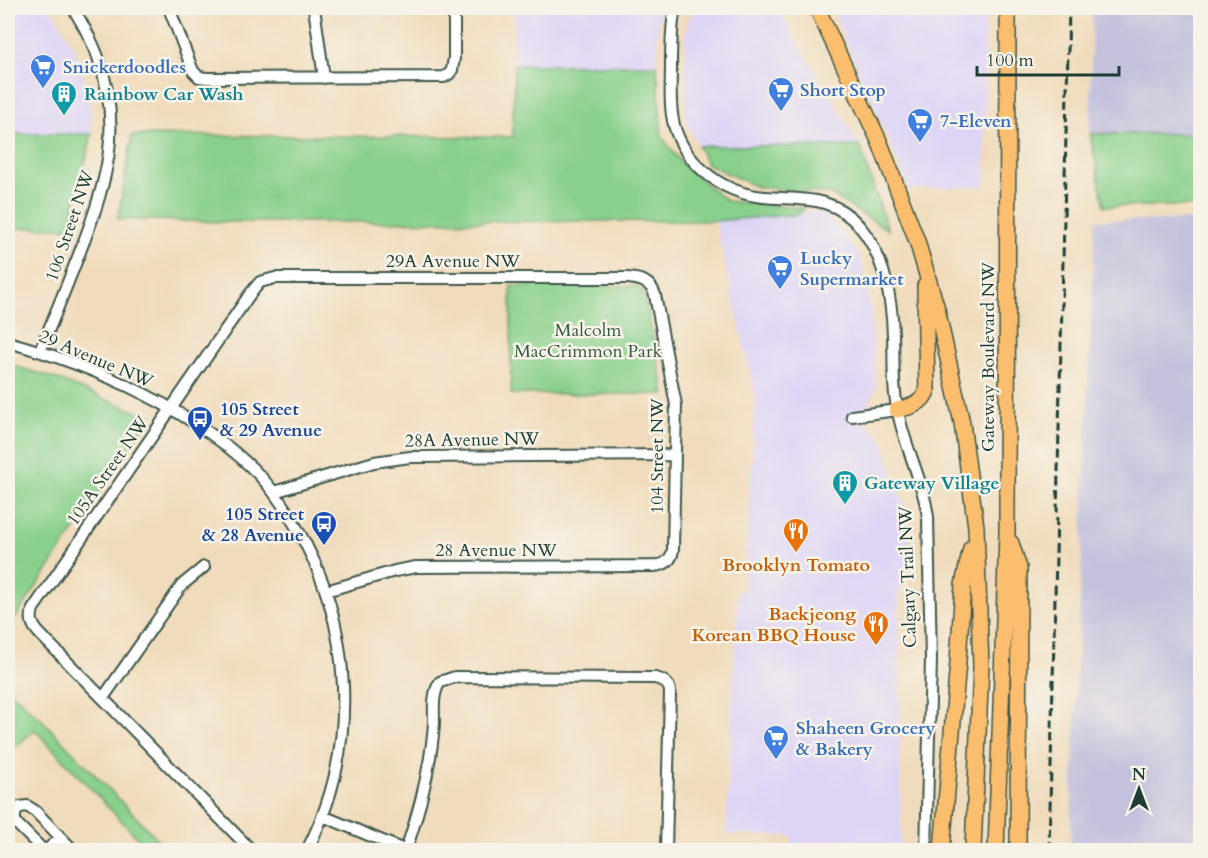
<svg xmlns="http://www.w3.org/2000/svg" width="1208" height="858" font-family="Cardo,serif">
  <rect width="100%" height="100%" fill="#f7f3e8"/>
  <filter id="ink" filterUnits="userSpaceOnUse"><feTurbulence type="fractalNoise" baseFrequency=".0167" numOctaves="2"/><feDisplacementMap in="SourceGraphic" scale="12" xChannelSelector="R" yChannelSelector="G"/><feConvolveMatrix kernelMatrix="1 2 1 2 8 2 1 2 1" color-interpolation-filters="sRGB"/></filter>
  <filter id="wash" filterUnits="userSpaceOnUse"><feTurbulence type="fractalNoise" baseFrequency=".008" numOctaves="4" result="noise"/><feDisplacementMap in="SourceGraphic" scale="24" xChannelSelector="R" yChannelSelector="G"/><feGaussianBlur stdDeviation="1.35" result="paint"/><feColorMatrix in="noise" values="0 0 0 0 0 0 0 0 0 0 0 0 0 0 0 0 0 1.4 0 .05"/><feComposite in="paint" operator="in"/></filter>
  <g filter="url(#wash)">
    <rect width="100%" height="100%" fill="#f0dcbc"/>
    <!-- built -->
    <path fill="#ded5f6" d="M8,8H51L73,47L83,73L90,104L92,134H8Z
      M514,8H661L658,26L657,65H514Z
      M693,8H771V13L779,11L860,146H698L686,120L685,35Z
      M832,8H985V186L909,189Z
      M823,211L860,256L871,311L876,386L863,420L882,440L909,520L910,569L899,590L901,850H792V836L726,834L738,591L744,590L756,397L715,221Z"/>
    <!-- industrial -->
    <path fill="#c3c1dc" d="M1092,8H1200V134H1090Z
      M1095,220H1200V850H1070Z"/>
    <!-- green -->
    <path fill="#88d08b" stroke="#548660" stroke-width="1.5" d="M514,65H657L662,137L683,165L727,201L804,208L800,214L715,221L222,222L118,219L132,135L513,137Z
      M8,134H92L69,228H8Z
      M1090,134H1200V206H1104Z
      M698,146H860L888,230L830,194L757,187L707,164Z
      M511,286H635L643,290L665,394H511Z
      M8,364L54,378L150,417L8,629Z
      M8,689L44,722L168,850H149L35,730L8,753Z"/>
  </g>
  <g filter="url(#ink)">
    <g fill="none" stroke-linecap="round" stroke-linejoin="round">
      <defs>
        <path id="minor" d="M169,8L193,71L199,77L207,78L444,77L449,74L452,70L454,58V8
          M314,8L324,78
          M675,8C671,27 671,47 671,66C671,86 669,106 674,125C684,162 719,190 756,196C797,202 830,191 861,228C884,256 892,299 893,335C894,361 892,386 898,412C905,448 923,480 928,517L931,660L926,850
          M8,342C95,366 198,411 261,477C275,492 285,508 295,525C354,623 360,749 307,850
          M40,351C54,317 68,283 81,249C107,183 123,127 98,57C92,40 82,23 73,8
          M852,416L897,410
          M274,492L374,462L410,457L675,455
          M103,698L182,585L204,567
          M323,816L404,850
          M43,850L15,822V813L20,807L27,806L35,811L73,850
          M47,850L60,838
          M251,850L38,632C32,625 30,619 33,609L250,294L260,282L275,278H628C641,279 651,282 655,295L676,405L673,549C672,560 665,565 654,566L416,567L395,571L326,591
          M406,850C420,809 431,768 434,723C434,710 432,694 440,682L455,677L655,678C664,680 670,684 670,693L666,850"/>
        <path id="highway" d="M817,8L880,143L917,241L937,309L962,423L976,527L981,666L973,850
          M897,410C910,407 922,404 927,391L925,286
          M1011,543L1019,568L1018,850
          M942,850L958,662L963,585L971,548
          M996,850L1007,533L1008,8"/>
      </defs>
      <!-- minor casing -->
      <use href="#minor" stroke="#3e5548" stroke-width="14"/>
      <!-- highway casing -->
      <use href="#highway" stroke="#3e5548" stroke-width="18"/>
      <!-- minor -->
      <use href="#minor" stroke="#fff" stroke-width="10"/>
      <!-- highway -->
      <use href="#highway" stroke="#fbbd6e" stroke-width="15"/>
      <!-- rail -->
      <path stroke="#1f3d34" stroke-width="3" stroke-dasharray="9 4.5" stroke-linecap="butt" d="M1049,850L1069,8"/>
    </g>
  </g>
  <!-- icons -->
  <defs>
    <symbol id="supermarket-pin" viewBox="-11 -11 22 30"><path d="M0 17L-7.5 6A9.5 9.5 0 1 1 7.5 6Z" fill="#3f7fe0" stroke="#f7f3e8"/><path d="M-6-5.5h2.5l.6 2H6L4.5 2H-2.5L-4.4-4H-6ZM-1.5 3.2a1.3 1.3 0 1 0 .1 0ZM3 3.2a1.3 1.3 0 1 0 .1 0Z" fill="#fff"/></symbol>
    <symbol id="building-pin" viewBox="-11 -11 22 30"><path d="M0 17L-7.5 6A9.5 9.5 0 1 1 7.5 6Z" fill="#0f9aa8" stroke="#f7f3e8"/><path d="M-4-6H4V6H1V3H-1V6H-4ZM-2.5-4.3h1.7v1.8h-1.7ZM.8-4.3h1.7v1.8H.8ZM-2.5-1h1.7V.8h-1.7ZM.8-1h1.7V.8H.8Z" fill="#fff"/></symbol>
    <symbol id="bus-pin" viewBox="-11 -11 22 30"><path d="M0 17L-7.5 6A9.5 9.5 0 1 1 7.5 6Z" fill="#1a4fb4" stroke="#f7f3e8"/><path d="M-5-6H5V4H4V6H2V4H-2V6H-4V4H-5ZM-3.5-4V0h7V-4ZM-3.5 1.2v1.5H-2V1.2ZM2 1.2v1.5H3.5V1.2Z" fill="#fff"/></symbol>
    <symbol id="restaurant-pin" viewBox="-11 -11 22 30"><path d="M0 17L-7.5 6A9.5 9.5 0 1 1 7.5 6Z" fill="#e8710a" stroke="#f7f3e8"/><path d="M-5-6h1v4h1v-4h1v4h1v-4h1v5L-1.5 .5V6h-2V.5L-5-1ZM5-6V6H3V1.5H1.5Q1.5-4 5-6Z" fill="#fff"/></symbol>
  </defs>
  <g fill-rule="evenodd">
    <use href="#supermarket-pin" x="28" y="52" width="30" height="40"/>
    <use href="#supermarket-pin" x="766" y="75" width="30" height="40"/>
    <use href="#building-pin" x="49" y="79" width="30" height="40"/>
    <use href="#supermarket-pin" x="905" y="106" width="30" height="40"/>
    <use href="#supermarket-pin" x="765" y="253" width="30" height="40"/>
    <use href="#bus-pin" x="185" y="404" width="30" height="40"/>
    <use href="#building-pin" x="830" y="468" width="30" height="40"/>
    <use href="#bus-pin" x="309" y="509" width="30" height="40"/>
    <use href="#restaurant-pin" x="781" y="516" width="30" height="40"/>
    <use href="#restaurant-pin" x="861" y="609" width="30" height="40"/>
    <use href="#supermarket-pin" x="761" y="723" width="30" height="40"/>
  </g>
  <g text-anchor="middle" dominant-baseline="central" stroke-width="5" stroke-linejoin="round" paint-order="stroke">
    <!-- shop labels -->
    <g font-size="18" font-weight="bold" fill="#366cbe" stroke="#f7f3e8" text-anchor="start">
      <text x="63" y="67">Snickerdoodles</text>
      <text x="800" y="90">Short Stop</text>
      <text x="940" y="121">7-Eleven</text>
      <text x="800" y="258">Lucky<tspan x="800" dy="21">Supermarket</tspan></text>
      <text x="796" y="728">Shaheen Grocery<tspan x="796" dy="21">&amp; Bakery</tspan></text>
    </g>
    <!-- culture labels -->
    <g font-size="18" font-weight="bold" fill="#0d838f" stroke="#f7f3e8" text-anchor="start">
      <text x="84" y="94">Rainbow Car Wash</text>
      <text x="864" y="483">Gateway Village</text>
    </g>
    <!-- street labels -->
    <g font-size="18" fill="#1f3d34" stroke="#f7f3e8">
      <text transform="translate(70 226) rotate(-71)">106 Street NW</text>
      <text x="453" y="261">29A Avenue NW</text>
      <text transform="translate(988 357) rotate(-90)">Gateway Boulevard NW</text>
      <text transform="translate(96 359) rotate(23)">29 Avenue NW</text>
      <text transform="translate(472 440) rotate(-1)">28A Avenue NW</text>
      <text transform="translate(657 456) rotate(-90)">104 Street NW</text>
      <text transform="translate(108 471) rotate(-55)">105A Street NW</text>
      <text x="496" y="550">28 Avenue NW</text>
      <text transform="translate(908 577) rotate(-92)">Calgary Trail NW</text>
    </g>
    <!-- park labels -->
    <g font-size="18" fill="#345a45" stroke="#f7f3e8">
      <text x="588" y="330">Malcolm<tspan x="588" dy="21">MacCrimmon Park</tspan></text>
    </g>
    <!-- transit labels -->
    <g font-size="18" font-weight="bold" fill="#164399" stroke="#f7f3e8" text-anchor="start">
      <text x="220" y="409">105 Street<tspan x="220" dy="21">&amp; 29 Avenue</tspan></text>
      <text x="304" y="514" text-anchor="end">105 Street<tspan x="304" dy="21">&amp; 28 Avenue</tspan></text>
    </g>
    <!-- food labels -->
    <g font-size="18" font-weight="bold" fill="#c56008" stroke="#f7f3e8">
      <text x="796" y="565">Brooklyn Tomato</text>
      <text x="856" y="614" text-anchor="end">Baekjeong<tspan x="856" dy="21">Korean BBQ House</tspan></text>
    </g>
  </g>
  <!-- margin -->
  <rect width="1208" height="858" fill="none" stroke="#f7f3e8" stroke-width="30"/>
  <!-- north arrow -->
  <g transform="translate(1139 789)" stroke="#f7f3e8" stroke-width="4.5" paint-order="stroke">
  <path d="M0-4.5L10 22L0 15L-10 22Z" fill="#1f3d34"/>
  <text y="-9" font-size="16" font-weight="bold" text-anchor="middle" fill="#1f3d34">N</text>
  </g>
  <!-- scale -->
  <path d="M977 66v9h142v-9" fill="none" stroke="#1f3d34" stroke-width="3"/>
  <text x="986" y="66" font-size="18" fill="#1f3d34" stroke="#f7f3e8" stroke-width="4.5" paint-order="stroke">100 m</text>
</svg>
